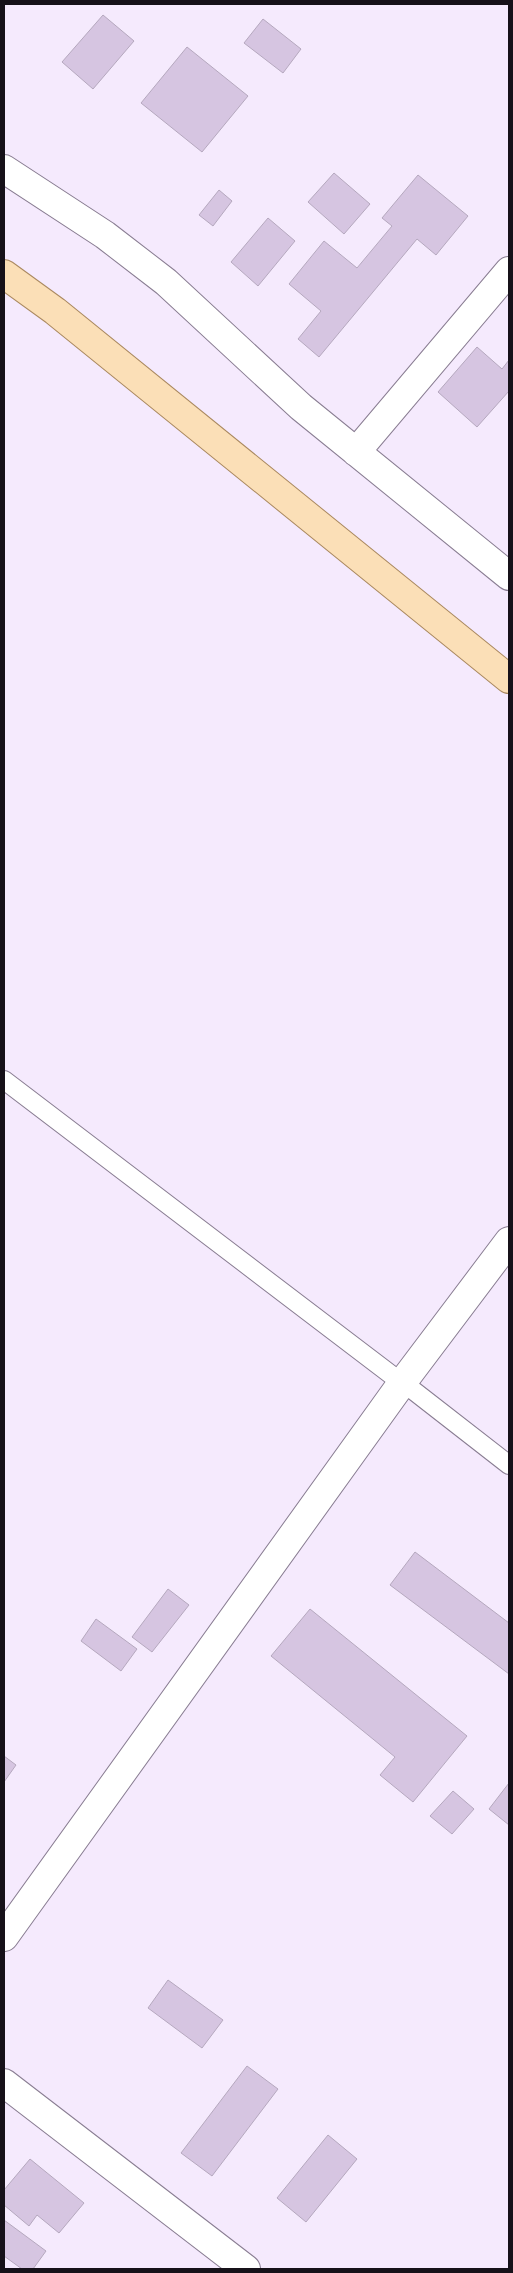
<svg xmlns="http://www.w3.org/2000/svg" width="513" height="2273" font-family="Raleway,sans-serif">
  <rect width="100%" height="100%" fill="#f5eafd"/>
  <!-- building -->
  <path fill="#d6c5e1" stroke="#b5a8be" d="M103,15L134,41L93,89L62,62Z
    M263,19L301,49L283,73L244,43Z
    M187,47L248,96L202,152L141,103Z
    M334,173L370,204L344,234L308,202Z
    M418,175L468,216L436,255L417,239L319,357L298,339L321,311L289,284L324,241L357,268L392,226L382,218Z
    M219,190L232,201L213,226L199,215Z
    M268,218L295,241L258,286L231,262Z
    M477,347L502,369L509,360V391L477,427L438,392Z
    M415,1552L509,1623V1674L390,1585Z
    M168,1589L189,1605L152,1652L132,1637Z
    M310,1609L467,1736L413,1802L380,1775L395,1757L271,1656Z
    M96,1619L137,1649L121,1671L81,1641Z
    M4,1756L16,1765L4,1782Z
    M509,1783V1825L489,1809Z
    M453,1791L474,1809L452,1834L430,1816Z
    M168,1980L223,2020L202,2048L148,2008Z
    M247,2066L278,2089L212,2176L181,2153Z
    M328,2135L357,2159L306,2222L277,2198Z
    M30,2159L84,2203L59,2233L37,2215L29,2226L4,2205V2190Z
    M4,2220L46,2251L33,2269H22L4,2256Z"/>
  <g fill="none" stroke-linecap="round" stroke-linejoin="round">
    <defs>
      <path id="service" d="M4,1080L402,1383L414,1391L509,1465"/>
      <path id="minor" d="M4,169L105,235L166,282L301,407L509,576
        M356,452L509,271
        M4,1937L402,1383L509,1241
        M4,2083L246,2269"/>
      <path id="primary" d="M4,274L55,311L509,679"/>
    </defs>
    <!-- service casing -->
    <use href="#service" stroke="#897d92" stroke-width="20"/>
    <!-- minor casing -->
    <use href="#minor" stroke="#897d92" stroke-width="30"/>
    <!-- primary casing -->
    <use href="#primary" stroke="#aa8960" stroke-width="30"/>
    <!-- service -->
    <use href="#service" stroke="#fff" stroke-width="18"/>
    <!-- minor -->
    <use href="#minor" stroke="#fff" stroke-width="28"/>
    <!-- primary -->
    <use href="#primary" stroke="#fbdfb7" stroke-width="28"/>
  </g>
  <!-- border -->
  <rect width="513" height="2273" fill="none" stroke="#161119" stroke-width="10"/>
</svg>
